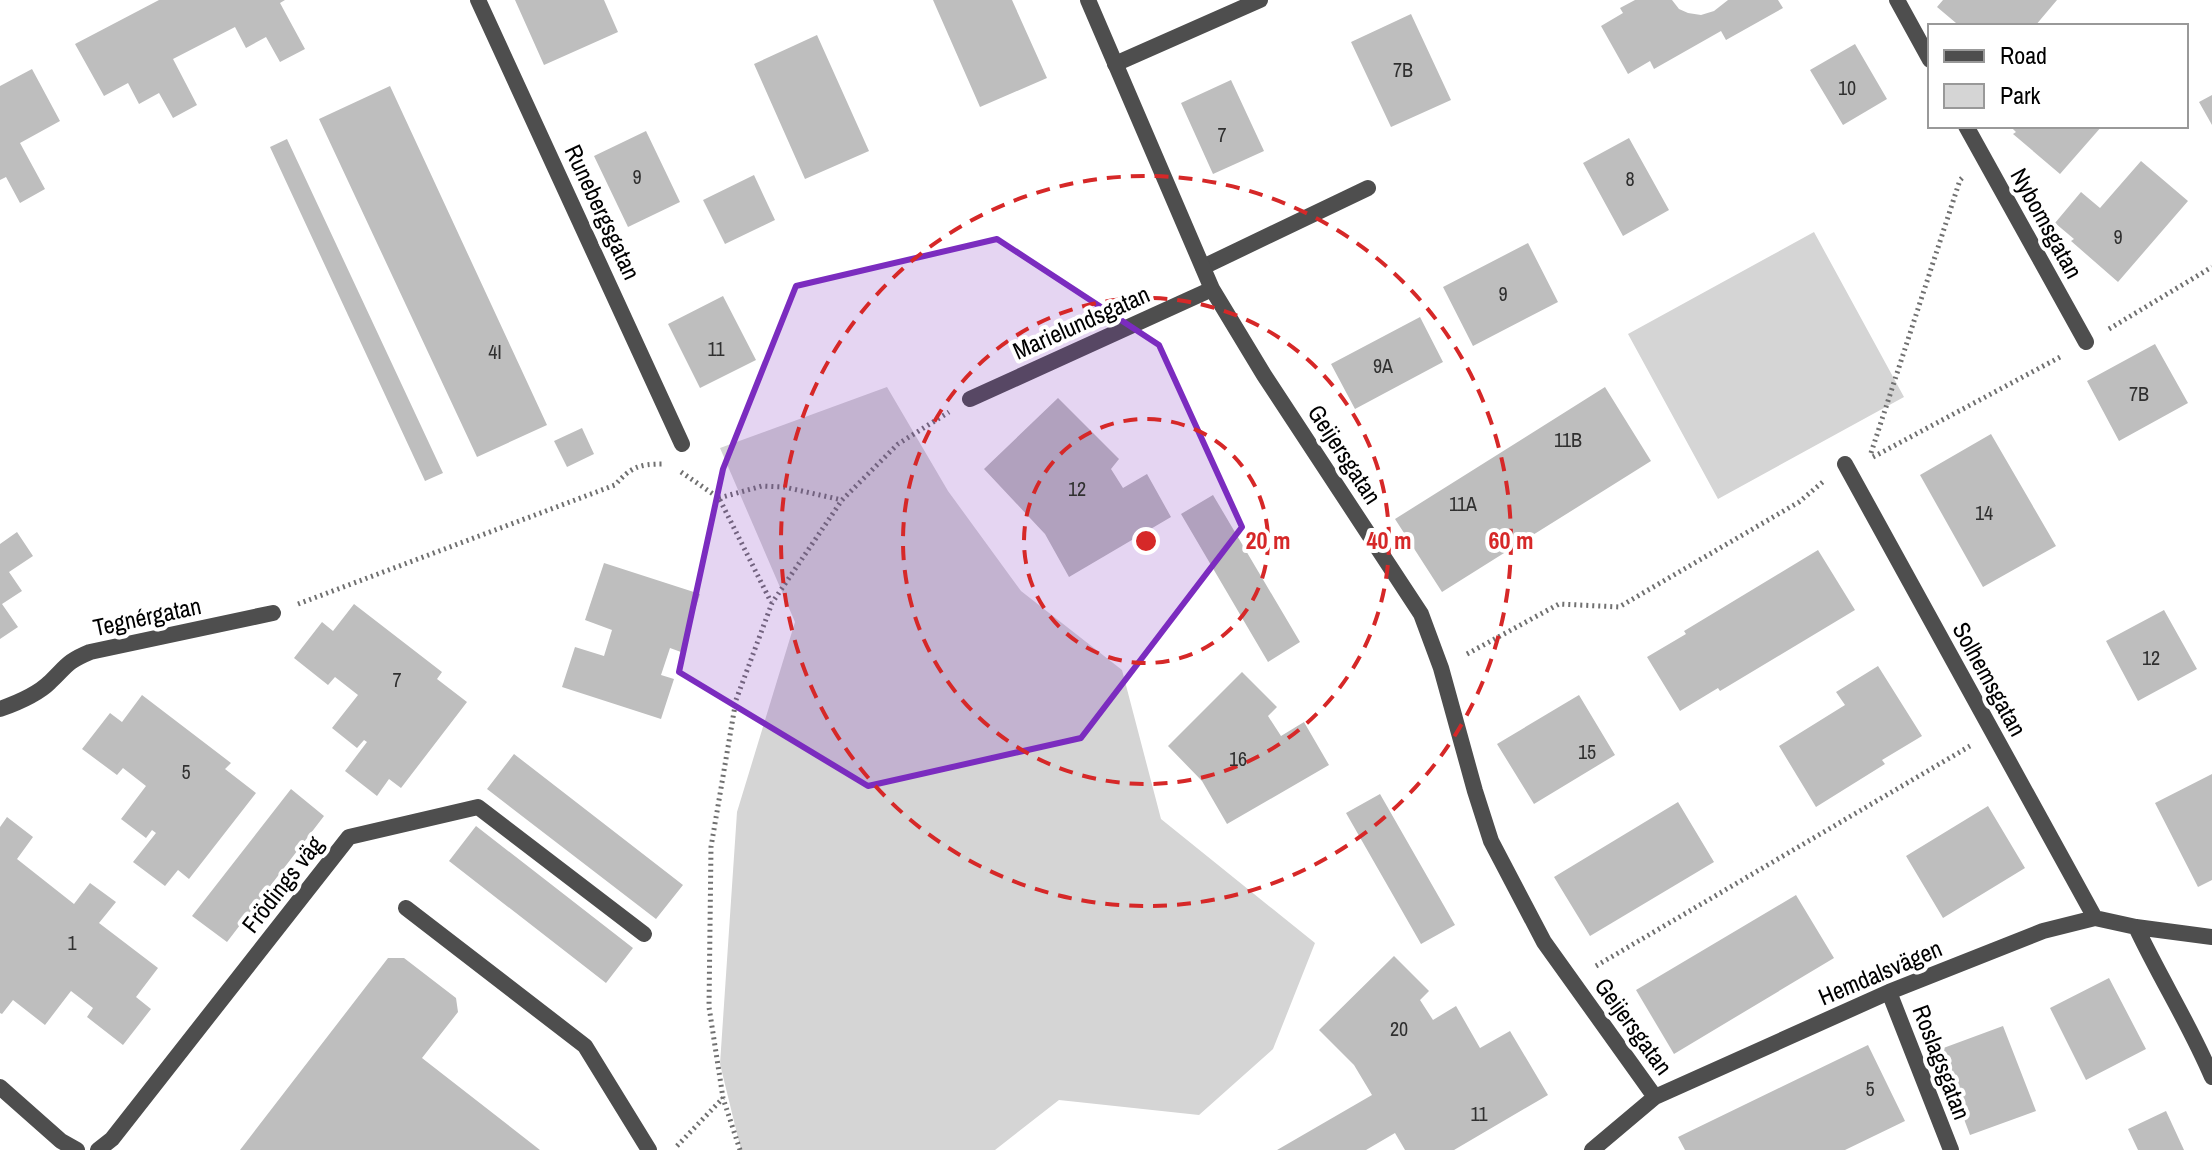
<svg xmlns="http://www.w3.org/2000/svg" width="2212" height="1150" font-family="'Archivo Narrow',sans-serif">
  <rect width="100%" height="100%" fill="#fff"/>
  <!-- green -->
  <path fill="#d5d5d5" d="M1814,232L1904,397L1718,499L1628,334Z
    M887,387L948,491L1021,591L1122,670L1161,819L1315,943L1273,1049L1199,1115L1059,1100L995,1150H741L720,1064L737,812L795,622L720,448Z"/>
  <!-- building -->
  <path fill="#bebebe" d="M159,0H285L280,3L305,49L280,62L266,37L246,48L235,27L173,59L197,105L173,118L159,93L139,104L128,83L104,96L75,44Z
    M515,0H604L618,32L544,65Z
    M933,0H1012L1047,78L980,107Z
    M1635,0H1672L1679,9L1688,13L1701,15L1714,11L1728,0H1778L1783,8L1726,40L1721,31L1654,69L1650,61L1628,74L1601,26L1623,13L1620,8Z
    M1943,0H2057L2035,26H1953L1956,23L1937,7Z
    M1411,14L1451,100L1391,127L1351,42Z
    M817,35L869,151L805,179L754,64Z
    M1855,44L1887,99L1843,125L1810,70Z
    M32,69L60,121L20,143L45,189L20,203L6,177L0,180V86Z
    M1231,80L1264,151L1213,174L1181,103Z
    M390,86L547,425L477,457L319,119Z
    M2212,95V125L2199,102Z
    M2010,126H2102L2060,174L2013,134L2016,132Z
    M646,131L680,202L628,227L594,156Z
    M1629,138L1669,210L1623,236L1583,163Z
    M287,139L443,473L425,481L270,147Z
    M2141,161L2188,201L2118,282L2071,241L2074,239L2055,223L2081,192L2100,208Z
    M754,175L775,220L725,244L703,200Z
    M1528,243L1558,302L1473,346L1443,287Z
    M723,296L756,360L700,388L668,324Z
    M1420,317L1443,362L1355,409L1331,364Z
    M2155,344L2188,403L2119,441L2087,381Z
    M1605,387L1651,461L1442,592L1395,519Z
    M1058,398L1119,459L1111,469L1123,488L1147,474L1171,517L1069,577L1045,534L984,469Z
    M582,428L594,454L567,467L554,441Z
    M1991,434L2056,546L1983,587L1920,475Z
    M1213,495L1300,642L1268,662L1181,514Z
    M17,532L33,556L9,572L22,591L2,604L18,627L0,639V544Z
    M1818,550L1855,610L1720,691L1718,688L1680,711L1647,657L1686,634L1684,631Z
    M604,563L700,594L681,652L670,648L661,675L674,679L661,719L562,687L575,647L604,656L612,630L585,620Z
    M354,604L442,672L437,679L467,702L401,788L389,779L377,796L345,771L367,742L364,740L357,748L332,728L358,695L335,677L328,685L294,658L322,622L333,631Z
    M2164,610L2197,669L2138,701L2106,641Z
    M1878,666L1922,736L1882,760L1885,764L1816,807L1779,746L1845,705L1836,692Z
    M1242,672L1277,707L1268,716L1281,736L1304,722L1329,765L1227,824L1202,781L1168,746Z
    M142,695L231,763L225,769L256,793L189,879L178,870L165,886L133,862L156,833L152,830L146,838L121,819L146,786L123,768L117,775L82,749L110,713L122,722Z
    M1579,695L1615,755L1534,804L1497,744Z
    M514,754L683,885L656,919L487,789Z
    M2212,774V880L2198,887L2155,803Z
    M291,789L324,816L227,942L192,916Z
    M1380,794L1455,925L1421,944L1346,813Z
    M1678,802L1714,862L1590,936L1554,877Z
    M1988,806L2025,868L1943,918L1906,856Z
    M7,817L33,837L17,859L74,904L90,883L116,902L99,923L158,968L136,997L151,1009L123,1045L87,1017L93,1008L71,991L45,1025L13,1000L2,1014L0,1013V827Z
    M476,826L633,948L606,983L449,861Z
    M1796,895L1834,958L1674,1054L1636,990Z
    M1394,956L1429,991L1420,1000L1433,1020L1456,1006L1480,1048L1510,1031L1548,1095L1454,1150H1405L1395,1133L1366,1150H1277L1372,1095L1354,1065L1319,1030Z
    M388,958H404L456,998L458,1012L422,1058L540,1150H240Z
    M2109,978L2146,1049L2086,1080L2050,1008Z
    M2003,1026L2036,1111L1970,1135L1938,1050Z
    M1868,1045L1905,1121L1845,1150H1685L1678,1137Z
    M2166,1111L2184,1150H2138L2128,1129Z"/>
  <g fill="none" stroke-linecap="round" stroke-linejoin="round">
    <!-- path -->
    <path stroke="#707070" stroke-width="5" stroke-dasharray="2 4" stroke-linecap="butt" d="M2109,329L2212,267
      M1871,453L1960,180L1962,178
      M1873,457L2062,356
      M681,472L719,498L771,602
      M719,498L762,486L784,487L842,500
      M298,604L615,485C631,467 639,464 663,464
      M1467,654L1559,604L1619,607L1799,502L1824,481
      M1596,966L1970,746
      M677,1146L723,1098
      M740,1150L723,1098L709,1007L711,847L736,700L772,603L842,500L898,444L949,412"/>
    <!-- service -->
    <path stroke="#4e4e4e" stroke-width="16" d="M1115,64L1260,0
      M1203,267L1368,188
      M406,908L585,1046L649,1150"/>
    <!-- minor -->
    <path stroke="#4e4e4e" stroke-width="16" d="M478,0L682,444
      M1088,0L1212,289L1264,375L1421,614L1441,668L1475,791L1491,841L1544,942L1655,1097
      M1897,0L1930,60
      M1966,126L2086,342
      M970,399L1212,289
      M1845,464L2095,918
      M0,709C17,703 37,695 50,682C67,666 66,662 90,652L273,613
      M2136,927C2160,978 2190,1025 2212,1077
      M1889,992L1951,1150
      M0,1087L61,1141L77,1150
      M98,1150L112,1139L349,837L478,807L644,934
      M1592,1150L1655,1097L1889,992L2043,931L2095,918L2136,927L2212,937"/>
  </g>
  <!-- marked area -->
  <path fill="#7b2cbf" fill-opacity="0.2" stroke="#7b2cbf" stroke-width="6" stroke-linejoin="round" d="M997,239L1159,345L1242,527L1081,738L868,786L679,672L723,469L796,286Z"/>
  <!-- distance rings -->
  <g fill="none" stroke="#d62828" stroke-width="4" stroke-dasharray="14 10">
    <circle cx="1146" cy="541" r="122"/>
    <circle cx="1146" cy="541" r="243"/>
    <circle cx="1146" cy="541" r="365"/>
  </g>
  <g text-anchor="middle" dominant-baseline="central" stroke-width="8" stroke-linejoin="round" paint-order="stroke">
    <!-- number labels -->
    <g font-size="20" fill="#303030">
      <text x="1403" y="69">7B</text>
      <text x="1847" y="87">10</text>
      <text x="1222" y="134">7</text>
      <text x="637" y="176">9</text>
      <text x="1630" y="178">8</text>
      <text x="2118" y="236">9</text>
      <text x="1503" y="293">9</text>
      <text x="716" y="348">11</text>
      <text x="495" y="351">4I</text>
      <text x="1383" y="365">9A</text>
      <text x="2139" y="393">7B</text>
      <text x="1568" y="439">11B</text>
      <text x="1077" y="488">12</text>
      <text x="1463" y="503">11A</text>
      <text x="1984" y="512">14</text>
      <text x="2151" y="657">12</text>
      <text x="397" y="679">7</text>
      <text x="1587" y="751">15</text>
      <text x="1238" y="758">16</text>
      <text x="186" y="771">5</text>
      <text x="72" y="942">1</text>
      <text x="1399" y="1028">20</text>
      <text x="1870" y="1088">5</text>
      <text x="1479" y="1113">11</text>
    </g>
    <!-- street labels -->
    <g font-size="24" fill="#000" stroke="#fff">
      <text transform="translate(603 212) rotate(65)">Runebergsgatan</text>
      <text transform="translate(2047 223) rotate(61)">Nybomsgatan</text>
      <text transform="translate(1081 322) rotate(-24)">Marielundsgatan</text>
      <text transform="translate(1345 454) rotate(57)">Geijersgatan</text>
      <text transform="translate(147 616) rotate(-12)">Tegnérgatan</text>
      <text transform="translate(1990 679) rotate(61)">Solhemsgatan</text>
      <text transform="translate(282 884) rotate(-52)">Frödings väg</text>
      <text transform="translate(1880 972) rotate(-23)">Hemdalsvägen</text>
      <text transform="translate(1634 1026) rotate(54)">Geijersgatan</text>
      <text transform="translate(1942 1062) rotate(69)">Roslagsgatan</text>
    </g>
  </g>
  <circle cx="1146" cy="541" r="12" fill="#d62828" stroke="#fff" stroke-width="4"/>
  <g font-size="24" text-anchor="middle" font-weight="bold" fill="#d62828" stroke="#fff" stroke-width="8" stroke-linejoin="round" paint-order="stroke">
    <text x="1268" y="549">20 m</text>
    <text x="1389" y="549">40 m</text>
    <text x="1511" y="549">60 m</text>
  </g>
  <!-- legend -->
  <rect x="1928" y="24" width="260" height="104" fill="#ffffff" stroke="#999999" stroke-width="2"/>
  <rect x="1944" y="50" width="40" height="12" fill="#4e4e4e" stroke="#999999" stroke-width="2"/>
  <text x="2000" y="64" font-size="24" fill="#000000">Road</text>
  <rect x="1944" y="84" width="40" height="24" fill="#d5d5d5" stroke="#999999" stroke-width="2"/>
  <text x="2000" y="104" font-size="24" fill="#000000">Park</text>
</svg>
